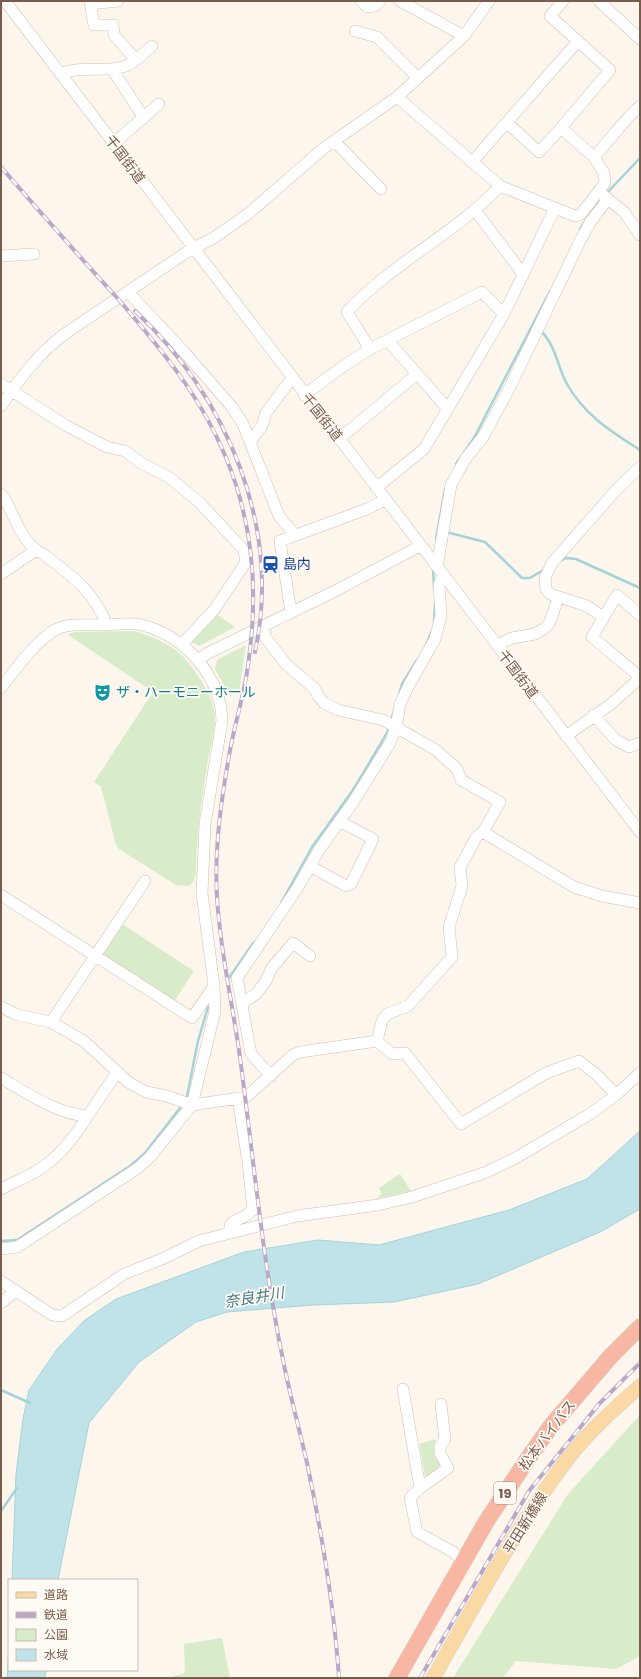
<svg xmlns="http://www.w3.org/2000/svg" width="641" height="1679" font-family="Poppins,'Noto Sans JP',sans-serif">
  <rect width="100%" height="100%" fill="#fdf6ec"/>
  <!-- green -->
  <path fill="#d8ecc9" d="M216,614L235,627L199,646L190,641Z
    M133,631C149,635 163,641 177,651C190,661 211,693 214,709C217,727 210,748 207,766C201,803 196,838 196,875L193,882L189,886L176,885L119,849L116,845L101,787L94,782L153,692L67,634L76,632Z
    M246,645L239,692L226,690L215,669L217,660Z
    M122,924L194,971L174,1002L106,959L104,952Z
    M400,1174L411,1191L375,1199L382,1194L379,1188Z
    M640,1415V1656L616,1669L516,1661L503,1678H453L568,1494Z
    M435,1439L442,1468L426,1480L419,1444Z
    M222,1638L230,1678H173V1676L185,1673L184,1644Z"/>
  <!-- water -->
  <path fill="#bfe3e8" stroke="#a5d3da" d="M640,1131V1209L600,1232L478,1284L394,1302L313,1305L227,1312L196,1322L139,1362L89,1423L58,1580H12L16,1474L23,1419L29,1390L58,1348L85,1320L116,1299L244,1252L318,1240L379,1245L509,1210L587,1179Z
    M9,1650V1670H46L45,1678H7Z"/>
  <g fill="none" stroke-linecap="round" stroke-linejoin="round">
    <!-- stream -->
    <path stroke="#a5d3da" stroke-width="2.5" d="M606,194L640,158
      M592,211L602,197
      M580,229L586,220
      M540,330C556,345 557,366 567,384C584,415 612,432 640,450
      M456,464L474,438L550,291
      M446,532L485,542L522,578H530L545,569
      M436,539L445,489
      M559,561L566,558L576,559L640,588
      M433,568L434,589
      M434,622L435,604
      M426,645L432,631
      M399,694L402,684L417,660
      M391,721L394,710
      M281,903L312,847L353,790L387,733L389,727
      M229,978L254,942
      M187,1096L198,1041L208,1007
      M1,1241L17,1240L130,1166L145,1153L180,1108
      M1,1390L30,1403
      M1,1511L17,1488"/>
    <defs>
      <path id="minor" d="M5,1L640,832
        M361,1L367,7L375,6L380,1
        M400,1L464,36
        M563,1L550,16L610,70L561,128L594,157
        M599,1L640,39
        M90,4L118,1
        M355,31L377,37L418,78
        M136,60L152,46
        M112,69L144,118
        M61,74C84,63 116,77 136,60L114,35L113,25H94L90,1
        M397,97L500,186L575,216L581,214L605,183L604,173L594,157C610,140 623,121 640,106
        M507,123L539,152L561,128
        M334,141L381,189
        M113,144L159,104
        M472,162L578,41
        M603,195L624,212L640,235
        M475,210L523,274
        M1,256L34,254
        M128,292L186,354L232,407L243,424L279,516L295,535
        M388,341L447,408
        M370,349L347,312C392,263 455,234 500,186
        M1,384L65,425L107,447L125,451L141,463L170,478L199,502L244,550L246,562L214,610L182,644
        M304,395L345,365L370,349L482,292L504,314
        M1,406C20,379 38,353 66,333L193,248L212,239L248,214L324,148L397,97L464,36L489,1
        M339,439L417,374
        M250,442L262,426L266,413L292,378
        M376,488L424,449L504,314L555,208
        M1,494L5,499C15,518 23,545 43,554C72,576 93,590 107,625
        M437,567L451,485L466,458L483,437L509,389L581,239L591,221L608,199
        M1,574L36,550
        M291,613L280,541L367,509L385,500
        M640,615L617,595L592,637L640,677
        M603,617L587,606L550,594L546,589L545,578L552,563L617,489L640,467
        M264,626L265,637L286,664L315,689L318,696L324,703L338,710L383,720L392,725L436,750L457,769L461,780L500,802L483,832L477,836L460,867L462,886L449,927L452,957L408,1006L387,1014L382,1021L377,1041
        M497,645L512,638L535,634L545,628L550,622L558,598
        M198,660L208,653L337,590L420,546
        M1,688C14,671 38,638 57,629C69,623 86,625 99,625C112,625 129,622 142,625C185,636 221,676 222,721L205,824L202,893L214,986L215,1011L192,1105L150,1157L138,1168L25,1242L17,1247L1,1249
        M593,715L616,740L629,747L640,743
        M566,736L611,704L640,678
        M483,832L574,887L602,896L640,903
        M310,866L346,886L351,884L373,839L339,821
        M1,895L192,1018L214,986
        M242,1003L256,994L266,981L271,969L293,943L310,956
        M1,1007L18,1015L51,1022L85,1042L128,1082L146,1092L167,1096L192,1105L246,1097L293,1055L300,1052L377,1041L392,1054L405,1053L461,1124L546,1073L579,1061L596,1074L616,1095
        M51,1022L145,881
        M271,1076L251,1054L237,978L298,887L319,850L352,804L390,743L396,727L400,704L409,685L435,639L441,615L439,585L443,575
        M1,1078C27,1093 57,1114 87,1116
        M1,1189C16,1181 34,1175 47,1164C77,1141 94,1102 118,1072
        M230,1233C228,1221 236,1221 245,1216C248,1215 250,1212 253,1210L248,1162L238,1098
        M1,1281L52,1315L62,1316L124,1274L162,1259L199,1241L297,1216L378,1205L412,1197L484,1173L514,1159L590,1114L616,1095L640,1073
        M1,1303L16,1291
        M403,1389L420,1488L410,1498L417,1532L453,1552L464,1562
        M420,1488L448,1468L440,1453V1446L445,1440L441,1404"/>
      <path id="major" d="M433,1678C475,1605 515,1529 566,1461C587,1433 614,1409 640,1386"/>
      <path id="highway" d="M397,1678L486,1522L529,1457L551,1426L610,1357L640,1327"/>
    </defs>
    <!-- minor casing -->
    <use href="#minor" stroke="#d1beb0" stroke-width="12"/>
    <!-- major casing -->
    <use href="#major" stroke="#dad1cd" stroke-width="15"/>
    <!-- highway casing -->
    <use href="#highway" stroke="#dad1cd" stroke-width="17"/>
    <!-- minor -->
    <use href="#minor" stroke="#fff" stroke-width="11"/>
    <!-- major -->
    <use href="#major" stroke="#fbd9a5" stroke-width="14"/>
    <!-- highway -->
    <use href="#highway" stroke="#f7b7a3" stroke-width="16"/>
    <defs>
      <path id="rail" d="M1,167C40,212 79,256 119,300C168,357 211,409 235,482C254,539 257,599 249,658C246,687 237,716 231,745C222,794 214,846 217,897C220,953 234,1009 241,1065C254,1163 263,1263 283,1360C290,1395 299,1428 307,1463C322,1534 334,1605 339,1678
        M135,311C227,396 282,527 255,652
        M420,1678L529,1491L599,1404L640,1363"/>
    </defs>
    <!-- rail casing -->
    <use href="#rail" stroke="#b9a8c9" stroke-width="4"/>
    <!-- rail -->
    <use href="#rail" stroke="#fffaf3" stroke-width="2.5" stroke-dasharray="8" stroke-linecap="butt"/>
  </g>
  <!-- icons -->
  <defs>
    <symbol id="station-bare" viewBox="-9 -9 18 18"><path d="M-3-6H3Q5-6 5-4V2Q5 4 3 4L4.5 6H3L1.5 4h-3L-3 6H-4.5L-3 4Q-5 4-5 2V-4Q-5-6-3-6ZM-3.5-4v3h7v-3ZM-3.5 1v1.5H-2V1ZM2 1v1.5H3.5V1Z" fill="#1a4fb4" stroke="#fffaf3" stroke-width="2.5" paint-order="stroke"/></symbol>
    <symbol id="theatre-bare" viewBox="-9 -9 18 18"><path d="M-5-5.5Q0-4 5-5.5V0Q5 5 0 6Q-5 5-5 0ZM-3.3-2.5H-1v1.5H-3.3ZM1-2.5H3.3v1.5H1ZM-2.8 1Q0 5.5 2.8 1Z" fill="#0f9aa8" stroke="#fffaf3" stroke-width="2.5" paint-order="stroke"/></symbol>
  </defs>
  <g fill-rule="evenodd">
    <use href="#station-bare" x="258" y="552" width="25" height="25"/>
    <use href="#theatre-bare" x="90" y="680" width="25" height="25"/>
  </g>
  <g text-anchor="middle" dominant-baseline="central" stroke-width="3.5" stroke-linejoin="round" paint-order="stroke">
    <!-- shield labels -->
    <rect fill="#fffaf3" stroke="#a28b7f" stroke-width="1" x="494" y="1482" width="22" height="22" rx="3"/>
    <g font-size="13" font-weight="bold" fill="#7a5c4d">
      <text x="505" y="1493">19</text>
    </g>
    <!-- street labels -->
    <g font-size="14" fill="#7a5c4d" stroke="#fffaf3">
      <text transform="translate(125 159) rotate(53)">千国街道</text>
      <text transform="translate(322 417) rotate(52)">千国街道</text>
      <text transform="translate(518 674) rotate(53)">千国街道</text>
      <text transform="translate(547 1435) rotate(-53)">松本バイパス</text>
      <text transform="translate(525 1523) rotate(-58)">平田新橋線</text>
    </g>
    <!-- transit labels -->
    <g font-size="14" fill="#164399" stroke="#fffaf3" text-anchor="start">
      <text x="283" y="564">島内</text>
    </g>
    <!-- culture labels -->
    <g font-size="14" fill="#0d838f" stroke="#fffaf3" text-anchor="start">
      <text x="116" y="692">ザ・ハーモニーホール</text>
    </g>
    <!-- water labels -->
    <g font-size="15" font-style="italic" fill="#437c86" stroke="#fffaf3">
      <text transform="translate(254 1297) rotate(-9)">奈良井川</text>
    </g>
  </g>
  <!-- border -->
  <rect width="641" height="1679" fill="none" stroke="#7a5c4d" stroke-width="4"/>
  <!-- legend -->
  <rect x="8" y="1579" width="130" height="92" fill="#fffaf3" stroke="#cabbb1"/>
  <rect x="16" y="1592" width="20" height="6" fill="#fbd9a5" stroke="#cabbb1"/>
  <text x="44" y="1599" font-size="12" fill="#7a5c4d">道路</text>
  <rect x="16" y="1612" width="20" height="6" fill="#b9a8c9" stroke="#cabbb1"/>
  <text x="44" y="1619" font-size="12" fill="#7a5c4d">鉄道</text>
  <rect x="16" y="1629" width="20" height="12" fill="#d8ecc9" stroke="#cabbb1"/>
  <text x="44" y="1639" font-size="12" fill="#7a5c4d">公園</text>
  <rect x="16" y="1649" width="20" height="12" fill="#bfe3e8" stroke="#cabbb1"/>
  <text x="44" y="1659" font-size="12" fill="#7a5c4d">水域</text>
</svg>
